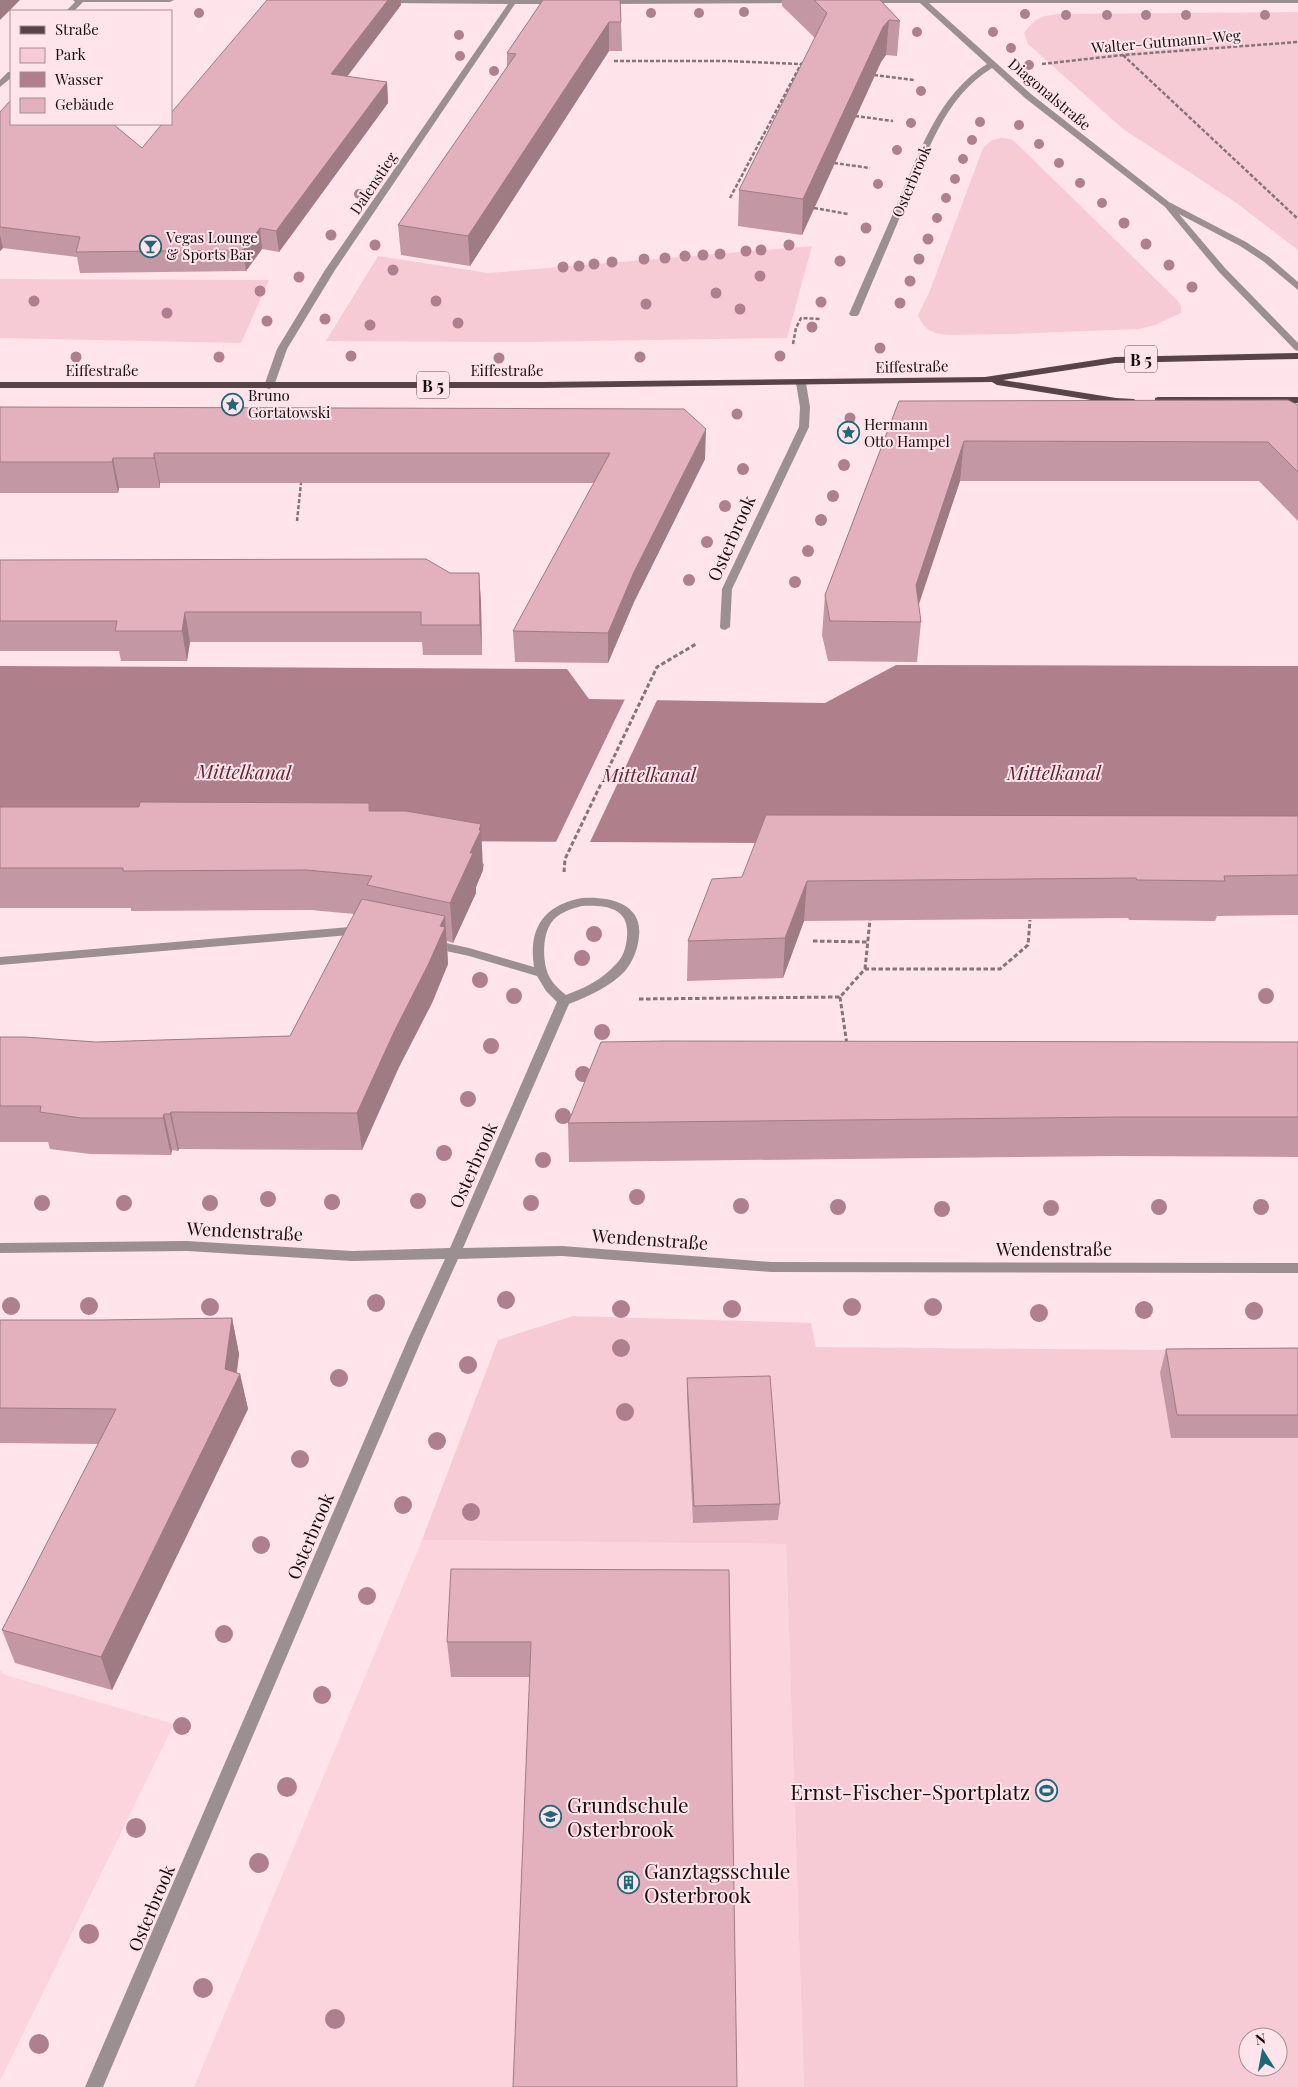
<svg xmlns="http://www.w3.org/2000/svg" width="1298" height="2087" font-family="'Playfair Display',serif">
  <rect width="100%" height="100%" fill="#ffe5eb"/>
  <!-- built -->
  <path fill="#fcd4de" d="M422,1540L786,1544L804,2087H194Z
    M0,1670L5,1675L174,1724L0,2081Z"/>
  <!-- green -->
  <path fill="#f7cbd6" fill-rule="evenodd" d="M1298,12V250L1235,202L1123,129L1028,44L1024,33C1035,18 1040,16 1058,14Z
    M1001,138L1011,139L1016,143L1177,300L1181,306V313L1155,325L1139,329L1011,334L950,335C934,334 924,331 918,315L929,293L983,148L992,140Z
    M812,246L787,338L527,342L326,341L378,256L488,273Z
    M0,279L269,280L241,343L0,338Z
    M573,1316L811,1323L816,1347L1298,1351V2087H804L786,1544L422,1540L498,1340ZM1248,2037H1278V2067H1248Z"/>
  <!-- water -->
  <path fill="#af7f8c" d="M896,665L1298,666V846L427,841H0V666L567,669L589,699L825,703Z"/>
  <!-- pier -->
  <path fill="#ffe5eb" d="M626,697L658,698L589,844H555Z"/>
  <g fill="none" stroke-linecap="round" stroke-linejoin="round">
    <!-- path-far1 -->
    <path stroke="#867479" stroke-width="2.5" stroke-dasharray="4 2" stroke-linecap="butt" d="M1123,55L1298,219
      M614,61H726L801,64L805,62
      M1042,64L1123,55L1298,42
      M874,75L914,80
      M855,116L893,121
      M834,163L870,168
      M730,198L801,64
      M814,208L848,214
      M793,344L796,328L801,318L821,319
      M297,521L301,483"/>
    <!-- path -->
    <path stroke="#867479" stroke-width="3" stroke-dasharray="4.5 2.5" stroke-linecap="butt" d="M564,872L565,859L657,667L696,644
      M813,941L868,942
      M865,969L870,920
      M840,997L847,1045
      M639,999L840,997L865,969H1000L1028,945L1030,920"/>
    <!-- minor -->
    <path fill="#9c8f92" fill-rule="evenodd" d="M73,0H174L170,2H83L74,11H66L75,2Z
      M381,0H560L563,2L559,4H515L335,270L287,349L274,386L269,389L266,388L264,386L277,349L325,270L508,4L384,3H381Z
      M601,0H802L803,1L799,3L604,4L600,2Z
      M861,0H1298V3H929L1031,94L1169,202L1246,242L1269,257L1298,282V290L1263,261L1240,246L1179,214L1225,268L1298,343V351L1295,350L1219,272L1165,207L1025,98L992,68C943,98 927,155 905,205C890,241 874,278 859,314L857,316H851L849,314C865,277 882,239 898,202C920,151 938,95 987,64L920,3H861Z
      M8,72H11V78L0,87V80Z
      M801,380L806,383L810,407L809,427L732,589L730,627L725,630L721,629L720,627L722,589L799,427L800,407L796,383Z
      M582,898C608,896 643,903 639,936C638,949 633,961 625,971C610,987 589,996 569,1004L463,1248L562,1246L771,1262L1298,1263V1273L771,1272L562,1256L458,1259L422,1339L103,2087H85L408,1339L445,1259L352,1261L187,1251L0,1253V1243L187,1241L352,1251L450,1248L557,1002L546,991L537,976L469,956L432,948L426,944L432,940L469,948L534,967C528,928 544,905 582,898ZM582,906C605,905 630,907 627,937C626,948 623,958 615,965C602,980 584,988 566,995C560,990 554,985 550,978C542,964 542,936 551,923C558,913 570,909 582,906Z
      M361,926L367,930L361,934L0,965V957Z"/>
    <!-- major -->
    <path fill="#584349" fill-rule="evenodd" d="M1298,353V359L1115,363L1003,380L1116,398L1134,399L1136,401L1131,404H1116L997,385L992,382L542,388H0V382H542L985,377L1115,357Z
      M1158,397H1298V403L1155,402V398Z"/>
  </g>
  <!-- trees -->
  <g fill="#ae808f">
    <circle cx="744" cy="12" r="5"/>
    <circle cx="199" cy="13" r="5"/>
    <circle cx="651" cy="13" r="5"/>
    <circle cx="699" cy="13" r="5"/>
    <circle cx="1025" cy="14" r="5"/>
    <circle cx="1066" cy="15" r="5"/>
    <circle cx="1107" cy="15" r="5"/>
    <circle cx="1146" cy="15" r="5"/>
    <circle cx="1186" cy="15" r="5"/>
    <circle cx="1265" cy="15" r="5"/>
    <circle cx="917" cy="32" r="5"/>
    <circle cx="993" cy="32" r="5"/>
    <circle cx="459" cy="35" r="5"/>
    <circle cx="1011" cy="48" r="5"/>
    <circle cx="460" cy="56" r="5"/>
    <circle cx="1029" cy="65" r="5"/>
    <circle cx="494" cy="71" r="5"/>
    <circle cx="921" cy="91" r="5"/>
    <circle cx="980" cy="122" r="5"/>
    <circle cx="911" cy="123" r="5"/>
    <circle cx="1019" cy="125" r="5"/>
    <circle cx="972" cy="140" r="5"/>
    <circle cx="1039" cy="144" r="5"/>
    <circle cx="897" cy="150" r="5"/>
    <circle cx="963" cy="159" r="5"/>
    <circle cx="1059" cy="163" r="5"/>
    <circle cx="955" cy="179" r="5"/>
    <circle cx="1080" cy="183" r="5"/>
    <circle cx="878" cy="184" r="5"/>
    <circle cx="359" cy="194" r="5"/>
    <circle cx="946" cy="198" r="5"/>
    <circle cx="1102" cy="203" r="5"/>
    <circle cx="937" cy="218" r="5"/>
    <circle cx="1124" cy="223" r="5.5"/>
    <circle cx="866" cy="228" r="5.5"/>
    <circle cx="331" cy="235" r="5.5"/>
    <circle cx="928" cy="239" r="5.5"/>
    <circle cx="1146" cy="244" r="5.5"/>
    <circle cx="375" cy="245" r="5.5"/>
    <circle cx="789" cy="245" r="5.5"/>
    <circle cx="761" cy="250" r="5.5"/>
    <circle cx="746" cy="251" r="5.5"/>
    <circle cx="720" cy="254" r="5.5"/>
    <circle cx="703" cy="255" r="5.5"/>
    <circle cx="685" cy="256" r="5.5"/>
    <circle cx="665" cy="258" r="5.5"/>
    <circle cx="644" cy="259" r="5.5"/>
    <circle cx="919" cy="259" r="5.5"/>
    <circle cx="840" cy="261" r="5.5"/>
    <circle cx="612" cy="262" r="5.5"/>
    <circle cx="594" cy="264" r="5.5"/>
    <circle cx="1169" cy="265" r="5.5"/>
    <circle cx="579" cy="266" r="5.5"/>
    <circle cx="563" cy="267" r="5.5"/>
    <circle cx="393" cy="270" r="5.5"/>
    <circle cx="760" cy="276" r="5.5"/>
    <circle cx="299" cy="277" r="5.5"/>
    <circle cx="910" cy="281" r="5.5"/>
    <circle cx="1192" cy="287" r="5.5"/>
    <circle cx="260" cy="291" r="5.5"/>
    <circle cx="716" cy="293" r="5.5"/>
    <circle cx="34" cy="301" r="5.5"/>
    <circle cx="436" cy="301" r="5.5"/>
    <circle cx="821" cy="302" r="5.5"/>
    <circle cx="900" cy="303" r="5.5"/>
    <circle cx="646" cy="304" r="5.5"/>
    <circle cx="740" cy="309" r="5.5"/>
    <circle cx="167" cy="313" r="5.5"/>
    <circle cx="325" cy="319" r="5.5"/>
    <circle cx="267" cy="321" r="5.5"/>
    <circle cx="458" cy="323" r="5.5"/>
    <circle cx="370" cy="325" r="5.5"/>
    <circle cx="812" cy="327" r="5.5"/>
    <circle cx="880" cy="348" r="5.5"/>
    <circle cx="351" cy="356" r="5.5"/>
    <circle cx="780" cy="356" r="5.5"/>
    <circle cx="76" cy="357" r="5.5"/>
    <circle cx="219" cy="357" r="5.5"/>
    <circle cx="640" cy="357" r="5.5"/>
    <circle cx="499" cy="358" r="5.5"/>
    <circle cx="737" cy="414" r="5.5"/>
    <circle cx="850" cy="418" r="5.5"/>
    <circle cx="844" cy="465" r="6"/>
    <circle cx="743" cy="469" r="6"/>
    <circle cx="833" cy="496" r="6"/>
    <circle cx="725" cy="506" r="6"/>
    <circle cx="821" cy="520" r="6"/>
    <circle cx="707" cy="542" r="6"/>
    <circle cx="808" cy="551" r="6"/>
    <circle cx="689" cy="580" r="6"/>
    <circle cx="795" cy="582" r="6"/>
    <circle cx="594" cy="934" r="8"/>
    <circle cx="582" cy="958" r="8"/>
    <circle cx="480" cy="980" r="8"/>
    <circle cx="514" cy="996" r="8"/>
    <circle cx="1266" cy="996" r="8"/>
    <circle cx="602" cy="1032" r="8"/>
    <circle cx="491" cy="1046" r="8"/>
    <circle cx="583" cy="1074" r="8"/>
    <circle cx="468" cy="1099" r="8"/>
    <circle cx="563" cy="1116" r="8"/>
    <circle cx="444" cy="1153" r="8"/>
    <circle cx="543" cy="1160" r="8"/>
    <circle cx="637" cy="1197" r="8"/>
    <circle cx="268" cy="1199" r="8"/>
    <circle cx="418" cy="1201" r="8"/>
    <circle cx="332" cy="1202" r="8"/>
    <circle cx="42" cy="1203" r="8"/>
    <circle cx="124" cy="1203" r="8"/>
    <circle cx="210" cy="1203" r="8"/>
    <circle cx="531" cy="1203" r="8"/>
    <circle cx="741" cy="1206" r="8"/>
    <circle cx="838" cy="1207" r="8"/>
    <circle cx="1159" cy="1207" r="8"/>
    <circle cx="1261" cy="1207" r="8"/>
    <circle cx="1051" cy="1208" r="8"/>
    <circle cx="942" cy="1209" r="8"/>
    <circle cx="506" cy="1300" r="9"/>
    <circle cx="376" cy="1303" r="9"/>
    <circle cx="11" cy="1306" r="9"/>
    <circle cx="89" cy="1306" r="9"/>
    <circle cx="210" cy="1307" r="9"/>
    <circle cx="852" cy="1307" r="9"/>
    <circle cx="933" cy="1307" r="9"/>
    <circle cx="621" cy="1309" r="9"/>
    <circle cx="732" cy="1309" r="9"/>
    <circle cx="1144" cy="1310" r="9"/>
    <circle cx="1254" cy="1311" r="9"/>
    <circle cx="1039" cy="1313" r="9"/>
    <circle cx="621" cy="1348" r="9"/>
    <circle cx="468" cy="1365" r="9"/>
    <circle cx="339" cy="1378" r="9"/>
    <circle cx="625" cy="1412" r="9"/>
    <circle cx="437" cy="1441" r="9"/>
    <circle cx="300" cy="1459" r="9"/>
    <circle cx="403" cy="1505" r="9"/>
    <circle cx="471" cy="1512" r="9"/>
    <circle cx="261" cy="1545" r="9"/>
    <circle cx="367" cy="1596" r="9"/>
    <circle cx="224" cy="1634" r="9"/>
    <circle cx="322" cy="1695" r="9"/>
    <circle cx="182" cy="1726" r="9"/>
    <circle cx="287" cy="1787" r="10"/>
    <circle cx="136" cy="1828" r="10"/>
    <circle cx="259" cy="1863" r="10"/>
    <circle cx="89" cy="1934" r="10"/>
    <circle cx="203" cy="1988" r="10"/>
    <circle cx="335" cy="2019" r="10"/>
    <circle cx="39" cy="2044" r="10"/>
  </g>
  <!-- wall -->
  <path fill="#c397a3" d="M543,0L621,22L622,51H609L470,266L401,255L398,225L507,67V53Z
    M782,0H880L900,21L897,56L886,55L881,62L802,235L738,226L739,190L815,38L782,6Z
    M401,5L347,77L387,82L388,103L279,252L262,249L246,271L80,273L77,257L3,248L0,251V112L142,148Z
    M899,401L1298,405V521L1259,481H960L918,605L921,622L917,662L828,661L822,635L825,595Z
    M0,407L705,459L634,602L608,663L515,662L513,631L594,483H160V488H119L118,493H0Z
    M0,560L450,573H479L481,603L482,655H423L422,642H190L187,661H121L119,651H0Z
    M369,803L370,811L484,864L483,870L476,887V893L453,943L447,941L448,964L432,1003L399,1067L362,1150L179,1149L178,1151L172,1150L171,1155L90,1154L50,1149L48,1142H0V1037L96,1042L290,1036L354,914L311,910L131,911V908H0V807H139Z
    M1298,816V915L1217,916L1215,921L1129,920L1128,918L804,921L783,978L687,981L688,941L742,877Z
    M1298,1042V1157L1115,1156L569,1162L568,1123Z
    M232,1318L239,1354L237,1373L240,1374L248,1409L112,1690L15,1663L2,1630L98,1444L0,1443V1320H102Z
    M1298,1348V1438H1171L1160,1373L1166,1349Z
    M687,1378L780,1504L778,1520L693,1523L687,1395Z
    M729,1570L530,1677H451L447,1642Z"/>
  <!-- shaded-wall -->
  <path fill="#9f7b84" d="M0,0H20L0,20Z
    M388,0H401V5L333,95L331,74Z
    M889,20L886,55L881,62L802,235L803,199L883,27Z
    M609,22V51L470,266L468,236Z
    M387,82L388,103L279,252L276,231Z
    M260,228L262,249L246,271L243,250Z
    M0,235L3,248L0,251Z
    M706,429L705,459L634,602L608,663V633L634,572Z
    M964,441L960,481L913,622L916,585Z
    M154,453L160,483V488L154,458Z
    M113,458L119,488L118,493L112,462Z
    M479,573L481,603L482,655L480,625Z
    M185,612L190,642L187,661L182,631Z
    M481,824L483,870L476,887V893L453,943L450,903Z
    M807,881L804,921L783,978L785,938Z
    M445,916L448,964L432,1003L399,1067L362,1150L357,1113Z
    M171,1112L179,1149L178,1151L170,1114Z
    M164,1114L172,1150L171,1155L163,1118Z
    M232,1318L239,1354L235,1383L240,1374L248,1409L112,1690L101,1657L225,1369Z"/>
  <!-- building -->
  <path fill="#e3b0bd" stroke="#9f7b84" d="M267,0H388L331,74L387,82L276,231L260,228L243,250L76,252L80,237L0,227V112L11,100V124H113L142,148L162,124H171V113Z
    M543,0H620L621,22H609L468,236L398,225L516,54L507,53Z
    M814,0H880L900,21L889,20L883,27L803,199L739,190L827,13Z
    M1288,400L1298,405V472L1268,442L964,441L916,585L921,622L830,621L825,595L899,401Z
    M0,407L684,409L706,429L634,572L608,633L513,631L610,453H154V458H113L112,462H0Z
    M426,559L450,573H479L480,625H421V612H185L182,631H115L117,621H0V560Z
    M140,802L369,803V811H406L481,824L479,830H481L470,853H473L450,903L367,885L372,876L306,870L123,871V868H0V807H139Z
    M766,815L1298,816V875L1224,876L1225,881L1137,880L1136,878L807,881L785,938L688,941L712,879L742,877Z
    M362,899L445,916L440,926L445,927L428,965L395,1030L357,1113L171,1112L170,1114H164L163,1118H81L40,1112L41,1106H0V1037H24L96,1042L290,1036Z
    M666,1041L1298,1042V1117H1123L568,1123L601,1042Z
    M232,1318L225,1369L240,1374L101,1657L2,1630L116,1409L0,1408V1320H102Z
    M1298,1348V1415H1177L1166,1349Z
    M770,1376L780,1504L694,1506L687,1378Z
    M451,1569L729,1570L737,2087H513L531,1642H447Z"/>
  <!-- icons -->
  <defs>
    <symbol id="bar-ring" viewBox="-11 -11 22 22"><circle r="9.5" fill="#ffe5eb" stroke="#1f6875" stroke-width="1.5"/><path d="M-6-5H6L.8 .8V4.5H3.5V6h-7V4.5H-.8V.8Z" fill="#1f6875"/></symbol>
    <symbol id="sight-ring" viewBox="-11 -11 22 22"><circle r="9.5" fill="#ffe5eb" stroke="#1f6875" stroke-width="1.5"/><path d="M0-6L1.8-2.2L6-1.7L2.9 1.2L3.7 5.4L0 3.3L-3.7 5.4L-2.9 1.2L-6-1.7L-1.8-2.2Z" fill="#1f6875"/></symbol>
    <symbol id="stadium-ring" viewBox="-11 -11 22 22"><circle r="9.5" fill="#ffe5eb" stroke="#1f6875" stroke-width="1.5"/><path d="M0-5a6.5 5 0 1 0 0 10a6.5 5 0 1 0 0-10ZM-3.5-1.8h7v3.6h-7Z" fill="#1f6875"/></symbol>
    <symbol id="school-ring" viewBox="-11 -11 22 22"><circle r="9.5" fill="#ffe5eb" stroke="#1f6875" stroke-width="1.5"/><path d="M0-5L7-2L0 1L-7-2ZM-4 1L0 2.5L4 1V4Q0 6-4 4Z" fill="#1f6875"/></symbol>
    <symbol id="building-ring" viewBox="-11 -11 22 22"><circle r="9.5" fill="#ffe5eb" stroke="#1f6875" stroke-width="1.5"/><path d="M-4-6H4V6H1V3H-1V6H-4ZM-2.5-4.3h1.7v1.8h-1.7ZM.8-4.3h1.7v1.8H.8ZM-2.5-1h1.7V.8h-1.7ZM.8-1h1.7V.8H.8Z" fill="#1f6875"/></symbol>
  </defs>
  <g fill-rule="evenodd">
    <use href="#bar-ring" x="138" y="234" width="25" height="25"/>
    <use href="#sight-ring" x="220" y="392" width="25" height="25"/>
    <use href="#sight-ring" x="836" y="420" width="25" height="25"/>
    <use href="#stadium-ring" x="1034" y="1778" width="25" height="25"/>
    <use href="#school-ring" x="538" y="1804" width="25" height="25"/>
    <use href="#building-ring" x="616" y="1870" width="25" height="25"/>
  </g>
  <g text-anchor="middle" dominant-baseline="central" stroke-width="4" stroke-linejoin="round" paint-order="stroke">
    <!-- far-street labels -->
    <g font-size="15" fill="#160c0f" stroke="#ffe5eb">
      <text transform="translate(1166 41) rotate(-5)">Walter-Gutmann-Weg</text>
      <text transform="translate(1050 94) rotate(40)">Diagonalstraße</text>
      <text transform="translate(911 181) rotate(-67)">Osterbrook</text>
      <text transform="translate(373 183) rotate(-56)">Dalenstieg</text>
      <text transform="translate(912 366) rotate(-1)">Eiffestraße</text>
      <text x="102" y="370">Eiffestraße</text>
      <text x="507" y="370">Eiffestraße</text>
    </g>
    <!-- far-poi labels -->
    <g font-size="15" fill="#160c0f" stroke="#ffe5eb" text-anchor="start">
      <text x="166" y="237">Vegas Lounge<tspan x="166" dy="17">&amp; Sports Bar</tspan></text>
      <text x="248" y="395">Bruno<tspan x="248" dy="17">Gortatowski</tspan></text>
      <text x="864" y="424">Hermann<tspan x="864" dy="17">Otto Hampel</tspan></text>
    </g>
    <!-- shield labels -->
    <g fill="#ffe5eb" stroke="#5c4d51" stroke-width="1">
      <rect x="1125" y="345.5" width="32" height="27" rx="4"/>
      <rect x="417" y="371.5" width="32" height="27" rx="4"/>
    </g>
    <g font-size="16" font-weight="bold" fill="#160c0f">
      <text x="1141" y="359">B 5</text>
      <text x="433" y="385">B 5</text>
    </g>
    <!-- street labels -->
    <g font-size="18" fill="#160c0f" stroke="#ffe5eb">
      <text transform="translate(731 538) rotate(-66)">Osterbrook</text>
      <text transform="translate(473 1165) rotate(-66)">Osterbrook</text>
      <text transform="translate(245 1231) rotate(3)">Wendenstraße</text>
      <text transform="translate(650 1239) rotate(4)">Wendenstraße</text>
      <text x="1054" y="1249">Wendenstraße</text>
      <text transform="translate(310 1536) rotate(-67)">Osterbrook</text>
      <text transform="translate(151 1908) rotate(-67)">Osterbrook</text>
    </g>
    <!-- water labels -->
    <g font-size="19" font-style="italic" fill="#5f2237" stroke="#ffe5eb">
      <text transform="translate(244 771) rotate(1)">Mittelkanal</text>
      <text x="1054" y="772">Mittelkanal</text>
      <text x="649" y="774">Mittelkanal</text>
    </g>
    <!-- near-poi labels -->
    <g font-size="21" fill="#160c0f" stroke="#ffe5eb" text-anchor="start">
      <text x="1030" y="1791" text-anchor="end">Ernst-Fischer-Sportplatz</text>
      <text x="567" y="1804">Grundschule<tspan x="567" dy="24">Osterbrook</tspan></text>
      <text x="644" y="1870">Ganztagsschule<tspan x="644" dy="24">Osterbrook</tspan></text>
    </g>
  </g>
  <!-- legend -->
  <rect x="10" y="10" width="162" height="115" fill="#ffe5eb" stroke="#a28e93"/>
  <rect x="20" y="26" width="25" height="8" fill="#584349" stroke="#a28e93"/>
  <text x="55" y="35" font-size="15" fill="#160c0f">Straße</text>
  <rect x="20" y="48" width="25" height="15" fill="#f7cbd6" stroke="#a28e93"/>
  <text x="55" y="60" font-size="15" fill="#160c0f">Park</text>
  <rect x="20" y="72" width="25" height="15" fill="#af7f8c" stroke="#a28e93"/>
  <text x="55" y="85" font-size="15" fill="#160c0f">Wasser</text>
  <rect x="20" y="98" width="25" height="15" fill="#e3b0bd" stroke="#a28e93"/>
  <text x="55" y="110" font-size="15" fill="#160c0f">Gebäude</text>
  <!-- north arrow -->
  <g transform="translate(1263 2052) rotate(349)"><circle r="24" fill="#ffe5eb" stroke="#a28e93"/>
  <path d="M0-4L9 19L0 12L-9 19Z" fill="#1f6875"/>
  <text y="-8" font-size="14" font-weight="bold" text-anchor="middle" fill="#160c0f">N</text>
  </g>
</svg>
